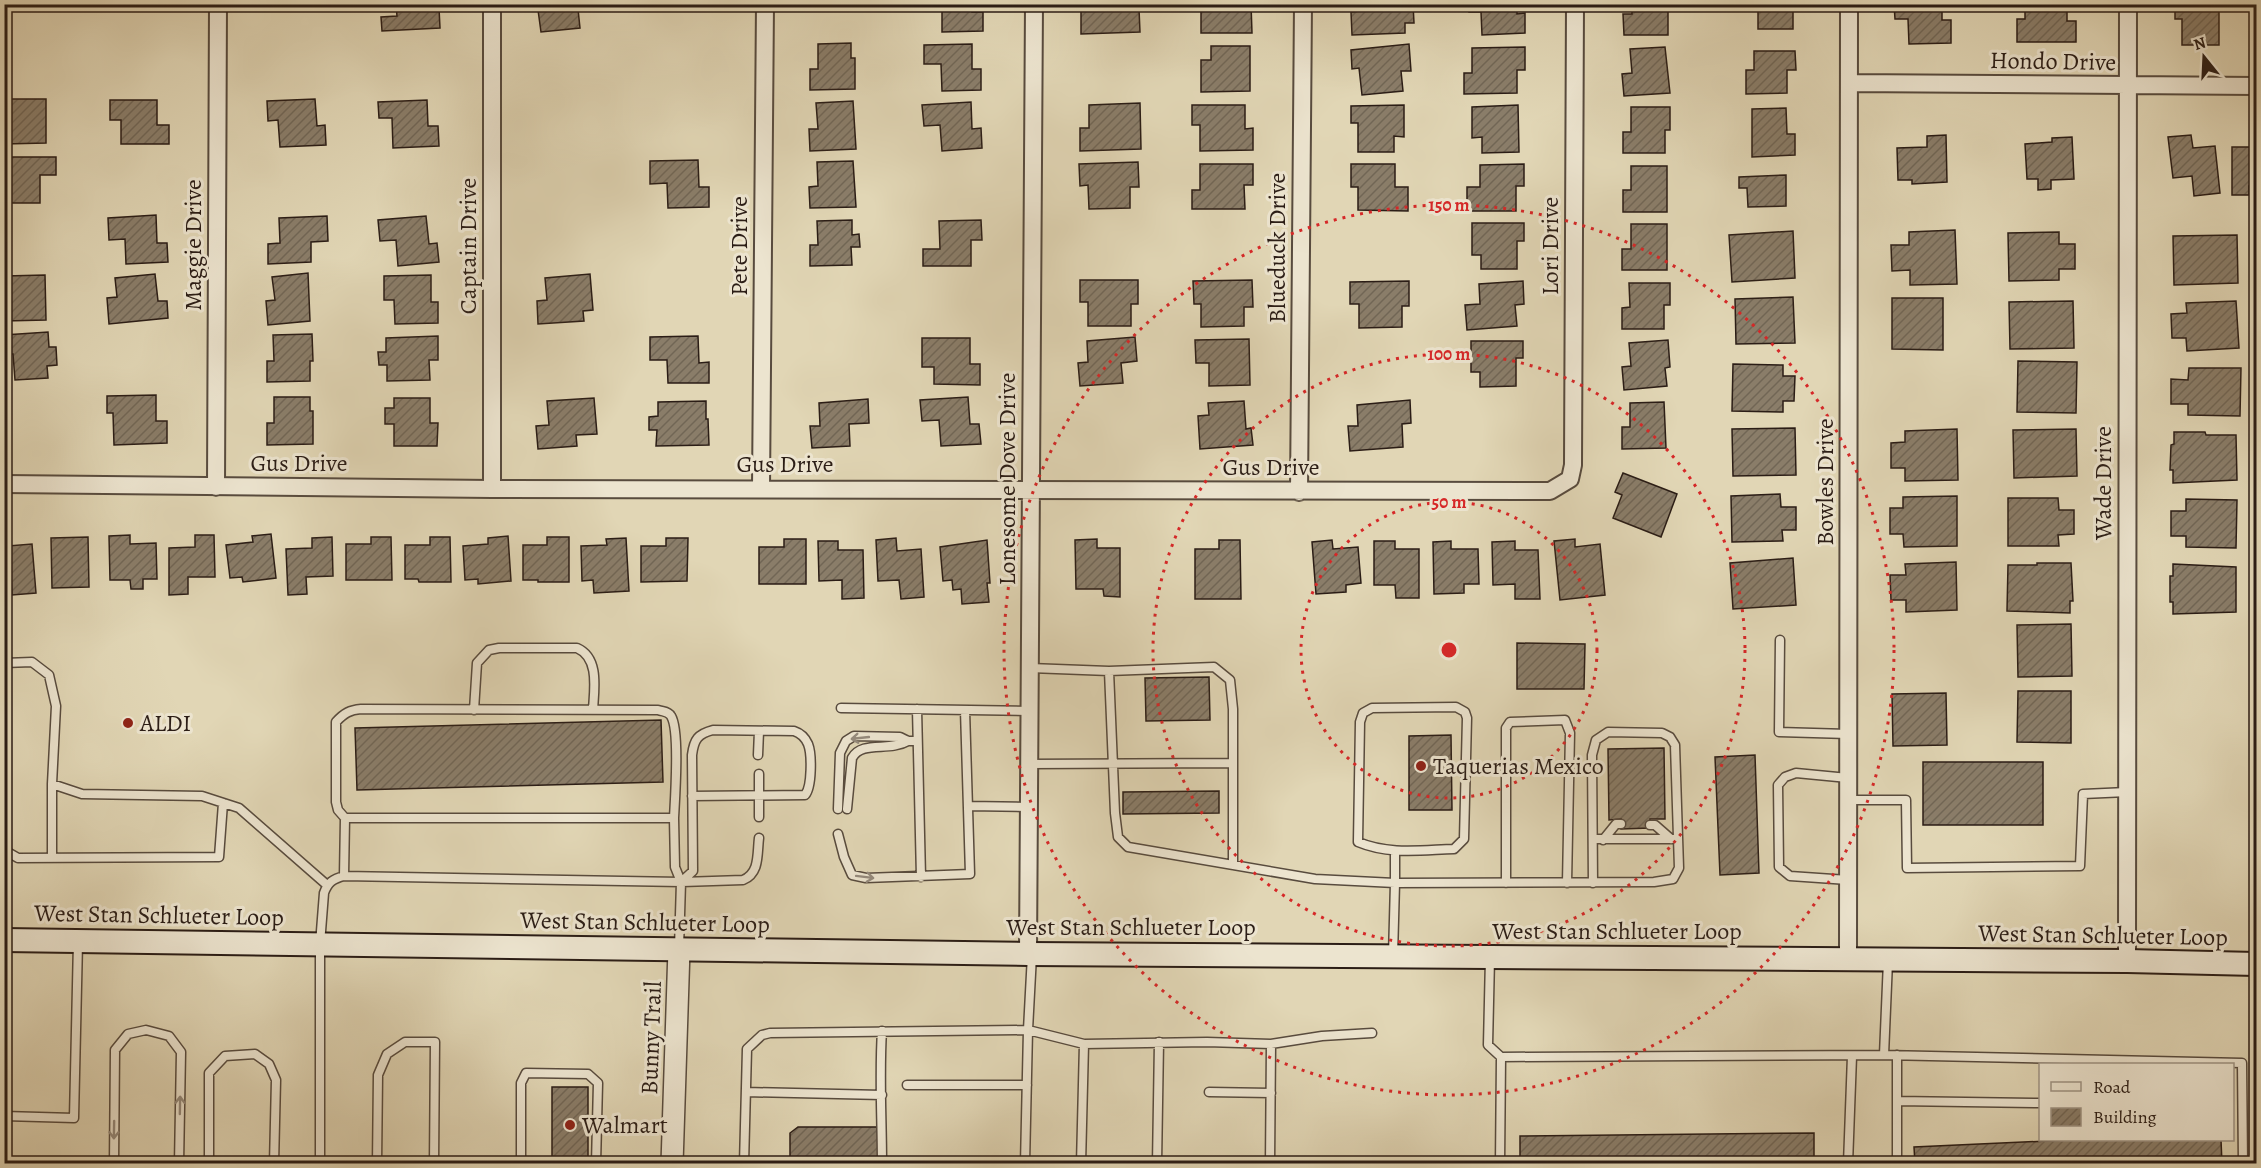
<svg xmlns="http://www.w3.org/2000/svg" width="2261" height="1168" font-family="Alegreya,serif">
  <defs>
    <pattern id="building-hatch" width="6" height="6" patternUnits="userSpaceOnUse" patternTransform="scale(1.5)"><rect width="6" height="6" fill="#8a7d69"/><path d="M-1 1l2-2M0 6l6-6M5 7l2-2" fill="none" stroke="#716655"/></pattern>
  </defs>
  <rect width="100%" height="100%" fill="#e1d6b5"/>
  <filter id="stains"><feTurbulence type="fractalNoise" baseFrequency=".00333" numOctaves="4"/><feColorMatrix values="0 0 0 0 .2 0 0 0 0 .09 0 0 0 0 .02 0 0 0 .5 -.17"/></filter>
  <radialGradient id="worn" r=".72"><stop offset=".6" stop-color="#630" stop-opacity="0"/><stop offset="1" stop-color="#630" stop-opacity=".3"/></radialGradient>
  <!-- building -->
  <path fill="url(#building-hatch)" stroke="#2b1d16" stroke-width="1.5" d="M396,4H429V9L439,8L440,28L382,31L381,17L397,16Z
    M551,4H598V7L578,9L580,28L541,32L538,10L551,8Z
    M924,4H972V12H983V31L942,32V9H924Z
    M1090,4H1132V9H1139L1140,32L1081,34V11H1090Z
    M1193,4H1251L1252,33H1201V7H1193Z
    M1360,4H1413L1414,23H1405V33L1352,35L1351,12L1360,11Z
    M1469,4H1517V14L1525,13V33L1482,35L1481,12H1469Z
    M1632,4H1668V35H1624L1623,14H1632Z
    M1748,4H1793V29H1758V10H1748Z
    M1894,4H1942V20H1951V43L1909,44L1908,19H1895Z
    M2025,4H2067V21H2076V42H2017V19H2025Z
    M2175,4H2219V45H2182V19H2175Z
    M851,43V58H855V89L810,90V69H818V44Z
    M972,44V69H981V90L942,91L941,64H924V45Z
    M1409,44L1411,71H1401L1403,91L1362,95L1359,68L1352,69L1351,50Z
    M1211,46H1250V91L1201,92V60H1211Z
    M1525,47V70H1517V93L1464,94V73H1472V48Z
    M1665,47L1670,93L1624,96L1622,74L1632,73L1630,49Z
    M1754,51H1795L1796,70H1787V93L1746,94V70H1754Z
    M6,99H46V143L4,144Z
    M315,99L317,126L325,125L326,145L280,147L278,120L268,121L267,101Z
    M110,100H157V125H169V144H121V120H110Z
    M427,100L428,126H438L439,146L393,148L392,118H379L378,102Z
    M853,101L856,149L810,151L809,129H818L816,103Z
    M971,102L972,129L981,128L982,148L942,151L940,125L924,126L922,105Z
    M1140,103L1141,149L1080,151V128H1089V105Z
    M1192,105H1245V129L1253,128V150L1200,151V125H1192Z
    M1404,105V137L1394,136V152H1358V123H1351V106Z
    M1518,105L1519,152L1482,153V137L1472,138V107Z
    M1631,107H1670V130H1665V153H1623V132H1631Z
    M1786,108L1787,134H1795V155L1752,157V109Z
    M1946,135L1947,182L1912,184V180H1898L1897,148L1927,147V136Z
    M2191,135L2193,148L2215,146L2220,193L2194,196L2192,176L2173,178L2168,137Z
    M2072,137L2074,179L2051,180V189L2038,190V179H2027L2025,144L2052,142V138Z
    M2232,147H2256V186H2249V195H2232Z
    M9,157H56V175H40V203H4V183H9Z
    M698,160L699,187H709V207L668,208L667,183L650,184V161Z
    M853,161L856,207L810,208L809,187L818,186L817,162Z
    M1138,162L1139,187H1130V208L1089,209L1088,185L1080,186L1079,164Z
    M1200,164H1253V185H1244L1245,209H1192V190H1200Z
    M1351,164H1395V187H1408V211L1358,210V187H1351Z
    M1524,164V186H1516V211H1467V187H1480V165Z
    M1631,166H1667V212H1623V190H1631Z
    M1786,175V206L1748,207L1747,188H1739V177Z
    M156,215L157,243H167L168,262L126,264L125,239L109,240L108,218Z
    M327,216L328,241L311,242V262L268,264V244L280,243L279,218Z
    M426,216L429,244L437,243L439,262L398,266L396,240L380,241L378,220Z
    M852,220V235L859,234L860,247H851L852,265L810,266V245H818L817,221Z
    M981,220L982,240H971V266H923V249H940L939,221Z
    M1472,223H1524V241H1517V269H1481V255H1472Z
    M1631,224H1667V270H1622V249H1631Z
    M1955,230L1957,284L1910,285V270L1892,271L1891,245H1909V232Z
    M1793,231L1795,278L1732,282L1729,235Z
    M2059,232V244H2075V269H2059V280L2009,281L2008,233Z
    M2237,235L2238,283L2174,285L2173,236Z
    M308,273L310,321L268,325L266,301L275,300L272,277Z
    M155,274L158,301H167L168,318L109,324L107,298L117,297L115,278Z
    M590,274L593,310L583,311L584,321L538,324L537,301L547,300L545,278Z
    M45,275L46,320L4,321L5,276Z
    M431,275V302H438V323L395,324L394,300H384V276Z
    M1080,280H1138V304H1131V326H1088V302H1080Z
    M1252,280L1253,307H1244V326L1201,327V304H1194L1193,281Z
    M1409,281V306H1402V327L1359,328V304H1350V282Z
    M1523,281L1524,304L1515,305L1517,326L1467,330L1465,305L1480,304L1479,284Z
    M1629,283H1670V305H1664V329H1622V308L1630,307Z
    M1793,297L1795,343L1736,344L1735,299Z
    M1892,298H1943V350L1892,349Z
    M2073,301L2074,348L2010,349L2009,302Z
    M2236,301L2239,348L2187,351L2186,338H2172L2171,314L2187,313L2186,303Z
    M48,332L49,347H56L57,365L47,366L48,378L15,380L13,354H4V335Z
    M312,334L313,361H310V381L267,382V361H274L273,335Z
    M438,336V360H429L430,380L387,381V365H379L378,352H386V338Z
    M698,336L699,363L709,362V383H668L667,360H650V337Z
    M1135,337L1137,361L1121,363L1123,383L1080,386L1078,363L1088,362L1087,341Z
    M922,338H970V364H980V385L934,384V367H922Z
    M1249,339L1250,385L1209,386V363H1196L1195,340Z
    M1668,340L1670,367L1665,368L1667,386L1624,390L1622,367L1631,366L1629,343Z
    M1471,341H1523V358H1516V386L1480,387V372H1471Z
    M2018,361L2077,362L2076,413L2017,412Z
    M1733,364L1783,365V376H1795L1794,401H1783V412L1732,411Z
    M2189,368H2241L2240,416L2188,415V404H2171V379L2188,380Z
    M156,395V421H167V443L114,445L113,413H107V396Z
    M274,397H310V411H313V444L267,445V423H274Z
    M968,397L970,424H979L981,444L941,446L939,420L922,421L920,400Z
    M394,398H430V423H438L437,446H394V424H385V408H394Z
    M594,398L597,434L576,435L577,446L538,449L536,426L549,425L547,401Z
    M868,399L869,423L849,424L850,446L812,448L810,426H820L819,403Z
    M1410,400L1411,423L1402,424L1403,447L1350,451L1348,426H1358L1357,405Z
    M706,401V419H708L709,445L656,446L657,430H649V417L658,416V402Z
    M1244,401L1246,429L1251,428L1253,445L1200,449L1198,416L1209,415L1208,403Z
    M1664,402L1666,448L1622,449V427H1630V403Z
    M1795,428L1796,475L1733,476L1732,429Z
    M1957,429L1958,480L1905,481V468H1891V443L1905,442V431Z
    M2076,429L2077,476L2014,478L2013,430Z
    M2174,432H2205L2206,435H2236L2237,480L2173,483V470H2170L2171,445L2174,444Z
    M1623,473L1677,494L1661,537L1613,518L1622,495L1615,492Z
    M1780,494L1781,507H1796V530H1782L1783,541L1732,542L1731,496Z
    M1957,496V546L1904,547L1903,534H1890V508H1903V497Z
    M2008,498H2058L2059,510H2074V534L2058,535L2059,546H2008Z
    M2186,499L2237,500L2236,548L2186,547V536H2171V511H2186Z
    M8,533V546L32,544L36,593L12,595L11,576H4V534Z
    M271,534L276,578L243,582L242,577L230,578L226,545L253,542L252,536Z
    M130,535V544L156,543L157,579H143V589H131L130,580H110L109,536Z
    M195,535H214L215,577H188V594L169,595V548L195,547Z
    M508,536L511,581L478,584V579L465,580L463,546L488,544V538Z
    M88,537L89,587L52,588L51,538Z
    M332,537L333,576L306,577L307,594L288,595L286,549L312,548V538Z
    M371,537H391L392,580H346V544H371Z
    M430,537H450L451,582H419L418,579H405V545H430Z
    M547,537H569V582H538V580H523V545H547Z
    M626,538L629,591L594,593L593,580L582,581L581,546L607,545L606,539Z
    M666,538H688L687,581L641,582V546H666Z
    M896,538L897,551L921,549L924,597L901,599L899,580L878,581L876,540Z
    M784,539H806V584H759V547H784Z
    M1097,539V548H1120V597L1104,596L1103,589H1076L1075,540Z
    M1575,539V547L1600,544L1605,595L1560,600L1554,541Z
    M987,540L990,583H987L989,602L962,604L961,589L953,590L952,580L943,581L940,547Z
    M1219,540H1240L1241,599H1195V549H1219Z
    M1332,540L1333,549L1358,547L1361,583L1346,585V592L1316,594L1312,542Z
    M818,541H838V550H863L864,598L842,599V580L819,581Z
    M1374,541H1395V549H1419V598H1396L1395,585H1374Z
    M1451,541V549H1478L1479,584H1464V593L1434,594L1433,542Z
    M1515,541V550H1538L1540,599H1515V584L1493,585L1492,542Z
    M1793,558L1796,605L1733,609L1730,563Z
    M1956,562L1957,610L1906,612V600H1891L1890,575H1906L1905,564Z
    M2037,563H2071L2073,601H2070V613L2007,611L2008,565H2037Z
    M2173,564L2236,567V612L2173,614V602H2170V576H2173Z
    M2071,624L2072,676L2018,677L2017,625Z
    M1517,643L1585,644L1584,689H1517Z
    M1209,677L1210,720L1146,721L1145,678Z
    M2018,691H2071V743L2017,742Z
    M1946,693L1947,745L1893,746L1892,694Z
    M661,720L663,782L357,790L355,728Z
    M1451,735L1452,810H1409V736Z
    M1664,748L1665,819H1650V828L1621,829V819L1609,820L1608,749Z
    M1755,755L1759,873L1720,875L1715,757Z
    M1923,762H2043V825H1923Z
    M1219,791V813L1123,814V792Z
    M552,1087H588V1164H552Z
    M798,1127H878V1164H790V1133Z
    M1814,1133V1164H1520V1136Z
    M2070,1140H2221L2222,1164H1915L1914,1147Z"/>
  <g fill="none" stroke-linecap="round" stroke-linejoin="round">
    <defs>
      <path id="service" d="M1780,640L1779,732L1848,734
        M4,663L32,662L49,675L56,706L52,784L82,794L202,796L239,808L327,885
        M1030,668L1109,671L1115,813L1118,837L1128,847L1315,879L1395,883L1393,956
        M1109,671L1214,667L1230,680L1233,709V865
        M1456,707L1465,712L1467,718L1464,839L1454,849C1421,850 1389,855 1358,842L1360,722L1363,713L1372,708Z
        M841,708L1030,711
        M917,709L921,877
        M474,710L477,663L489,650L499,648H577C600,658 594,690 593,710
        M758,755L759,731
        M1029,764L1233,763
        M759,774V817
        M1848,800H1906L1907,868L2080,866L2083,794L2127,792
        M968,806L1029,807
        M838,809L840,753L846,741L854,736L900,737L908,741H917
        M847,809L852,758C862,740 889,752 908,741
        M345,818L338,810L336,802V722C344,713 350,710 361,709L658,710C664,712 668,711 671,716C680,730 675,798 674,818
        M1650,825H1655L1671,839
        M838,834L844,857L852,875L866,878L970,874L965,710
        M1593,839H1678
        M1603,840L1616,824H1621
        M4,850L18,858L219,857L223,803
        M1395,852V883L1654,882L1673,879L1679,868L1675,745L1670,737L1662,733L1608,732L1596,740L1592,755L1593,883
        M52,858V784
        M344,876L345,818H674L675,867L681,882
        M1848,880L1790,876L1779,867L1778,785L1785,777L1796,773L1848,778
        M681,882L693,871L692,755C694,739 698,734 713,730L794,731C800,733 805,737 808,744C812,754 812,787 805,795L692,796
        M682,882L743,880C760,873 757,854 759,838
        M1506,883V728L1510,722L1565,720L1570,733L1567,883
        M1490,958L1488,1045L1501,1057L1884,1055
        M1888,961L1884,1055L2242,1063L2243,1164
        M882,1031C879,1075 882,1119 882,1164
        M1084,1044L1207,1042L1271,1044L1322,1036L1372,1033
        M1897,1055V1164
        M907,1085H1027
        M746,1092L882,1095
        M1209,1092L1271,1093
        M1897,1101L2040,1103
        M4,1116L74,1118L78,942
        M114,1164L115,1050L128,1034L146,1030L169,1036L181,1052L179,1164
        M209,1164V1073L225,1056L255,1054L269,1064L276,1080L274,1164
        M320,1164V944L324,893C328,882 333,879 344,876L681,882L679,948
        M377,1164L378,1075L387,1054L405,1042H435L434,1164
        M521,1164V1083L526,1073L588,1074L598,1083L596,1164
        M744,1164L747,1049L762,1035L770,1033L1028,1030L1032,955
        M1025,1164L1028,1030L1084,1044L1081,1164
        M1157,1164L1159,1042
        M1270,1164L1271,1044
        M1500,1164L1501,1057
        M1848,1164L1852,1056"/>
      <path id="minor" d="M1849,83L2256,86
        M4,484L492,489L1550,491L1570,479L1573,465L1575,4
        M216,487L218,4
        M761,488L765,4
        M492,489V4
        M1299,492L1303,4
        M1028,954L1034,4
        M1848,960L1849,4
        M2127,961L2128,4"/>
      <path id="tertiary" d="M672,1164L679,949"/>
      <path id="secondary" d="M4,940L1028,954L2127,961L2256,964"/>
    </defs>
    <!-- service casing -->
    <use href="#service" stroke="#584b3e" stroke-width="11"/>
    <!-- minor casing -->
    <use href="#minor" stroke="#584b3e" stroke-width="20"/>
    <!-- tertiary casing -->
    <use href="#tertiary" stroke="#584b3e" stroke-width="24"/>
    <!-- secondary casing -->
    <use href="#secondary" stroke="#2b1d16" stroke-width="26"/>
    <!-- service -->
    <use href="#service" stroke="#ece4cf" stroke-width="8"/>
    <!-- minor -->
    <use href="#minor" stroke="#ece4cf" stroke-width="16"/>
    <!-- tertiary -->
    <use href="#tertiary" stroke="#ece4cf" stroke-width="21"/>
    <!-- secondary -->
    <use href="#secondary" stroke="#ece4cf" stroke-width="22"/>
  </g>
  <!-- one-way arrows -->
  <defs><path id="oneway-shaft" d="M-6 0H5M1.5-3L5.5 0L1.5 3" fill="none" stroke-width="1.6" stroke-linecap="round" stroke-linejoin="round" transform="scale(1.5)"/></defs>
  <g stroke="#958a7c">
    <use href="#oneway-shaft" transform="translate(860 738) rotate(174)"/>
    <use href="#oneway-shaft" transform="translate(865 877) rotate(7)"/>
    <use href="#oneway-shaft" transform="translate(180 1105) rotate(-89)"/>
    <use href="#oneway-shaft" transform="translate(114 1130) rotate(91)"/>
  </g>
  <!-- distance rings -->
  <g fill="none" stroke="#d62828" stroke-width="3" stroke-dasharray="3 6">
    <circle cx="1449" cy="650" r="148"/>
    <circle cx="1449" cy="650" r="296"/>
    <circle cx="1449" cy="650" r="445"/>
  </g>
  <!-- markers -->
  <g fill="#8f2418" stroke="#ece4cf" stroke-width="2">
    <circle cx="128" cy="723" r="6"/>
    <circle cx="1421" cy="766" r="6"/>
    <circle cx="570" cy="1125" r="6"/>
  </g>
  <g text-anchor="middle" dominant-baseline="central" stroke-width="6" stroke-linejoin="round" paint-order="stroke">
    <!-- street labels -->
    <g font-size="24" fill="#2b1d16" stroke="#ece4cf">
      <text transform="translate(2053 61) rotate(1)">Hondo Drive</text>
      <text transform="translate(193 245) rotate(-90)">Maggie Drive</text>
      <text transform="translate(468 246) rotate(-90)">Captain Drive</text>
      <text transform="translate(739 246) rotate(-90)">Pete Drive</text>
      <text transform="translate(1550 246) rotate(-90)">Lori Drive</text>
      <text transform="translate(1277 248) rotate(-90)">Blueduck Drive</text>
      <text x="299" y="463">Gus Drive</text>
      <text x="785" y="464">Gus Drive</text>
      <text x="1271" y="467">Gus Drive</text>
      <text transform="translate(1007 479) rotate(-90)">Lonesome Dove Drive</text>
      <text transform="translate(1825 482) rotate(-90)">Bowles Drive</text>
      <text transform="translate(2103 483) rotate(-90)">Wade Drive</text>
      <text transform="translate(159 915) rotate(1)">West Stan Schlueter Loop</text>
      <text transform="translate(645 922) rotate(1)">West Stan Schlueter Loop</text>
      <text x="1131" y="927">West Stan Schlueter Loop</text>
      <text x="1617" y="931">West Stan Schlueter Loop</text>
      <text transform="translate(2103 935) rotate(1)">West Stan Schlueter Loop</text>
      <text transform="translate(651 1038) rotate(-88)">Bunny Trail</text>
    </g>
    <!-- poi labels -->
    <g font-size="24" fill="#2b1d16" stroke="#ece4cf" text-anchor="start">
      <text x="140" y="723">ALDI</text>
      <text x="1433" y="766">Taquerias Mexico</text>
      <text x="582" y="1125">Walmart</text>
    </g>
  </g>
  <circle cx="1449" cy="650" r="9" fill="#d62828" stroke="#ece4cf" stroke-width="3"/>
  <g font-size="18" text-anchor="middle" font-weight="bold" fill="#d62828" stroke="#ece4cf" stroke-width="6" stroke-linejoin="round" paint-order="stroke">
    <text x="1449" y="211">150 m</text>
    <text x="1449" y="360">100 m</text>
    <text x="1449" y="508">50 m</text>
  </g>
  <!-- margin -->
  <rect width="2261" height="1168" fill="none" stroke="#e1d6b5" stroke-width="24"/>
  <rect x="6" y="6" width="2249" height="1156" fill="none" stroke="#2b1d16" stroke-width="3"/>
  <rect x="12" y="12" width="2237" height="1144" fill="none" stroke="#2b1d16" stroke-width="1.5"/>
  <!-- legend -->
  <rect x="2039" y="1063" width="195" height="78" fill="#ece4cf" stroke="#9f9485" stroke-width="1.5"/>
  <rect x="2051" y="1082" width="30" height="9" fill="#ece4cf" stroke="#9f9485" stroke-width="1.5"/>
  <text x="2093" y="1093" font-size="18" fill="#2b1d16">Road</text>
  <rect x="2051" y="1108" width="30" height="18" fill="url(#building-hatch)" stroke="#9f9485" stroke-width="1.5"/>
  <text x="2093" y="1123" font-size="18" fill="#2b1d16">Building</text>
  <!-- north arrow -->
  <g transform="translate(2204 57) rotate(342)" stroke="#ece4cf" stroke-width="4.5" paint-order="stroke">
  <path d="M0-4.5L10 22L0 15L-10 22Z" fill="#2b1d16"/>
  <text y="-9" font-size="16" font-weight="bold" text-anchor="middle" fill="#2b1d16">N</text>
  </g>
  <rect width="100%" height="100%" filter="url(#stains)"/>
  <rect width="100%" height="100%" fill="url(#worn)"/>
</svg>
